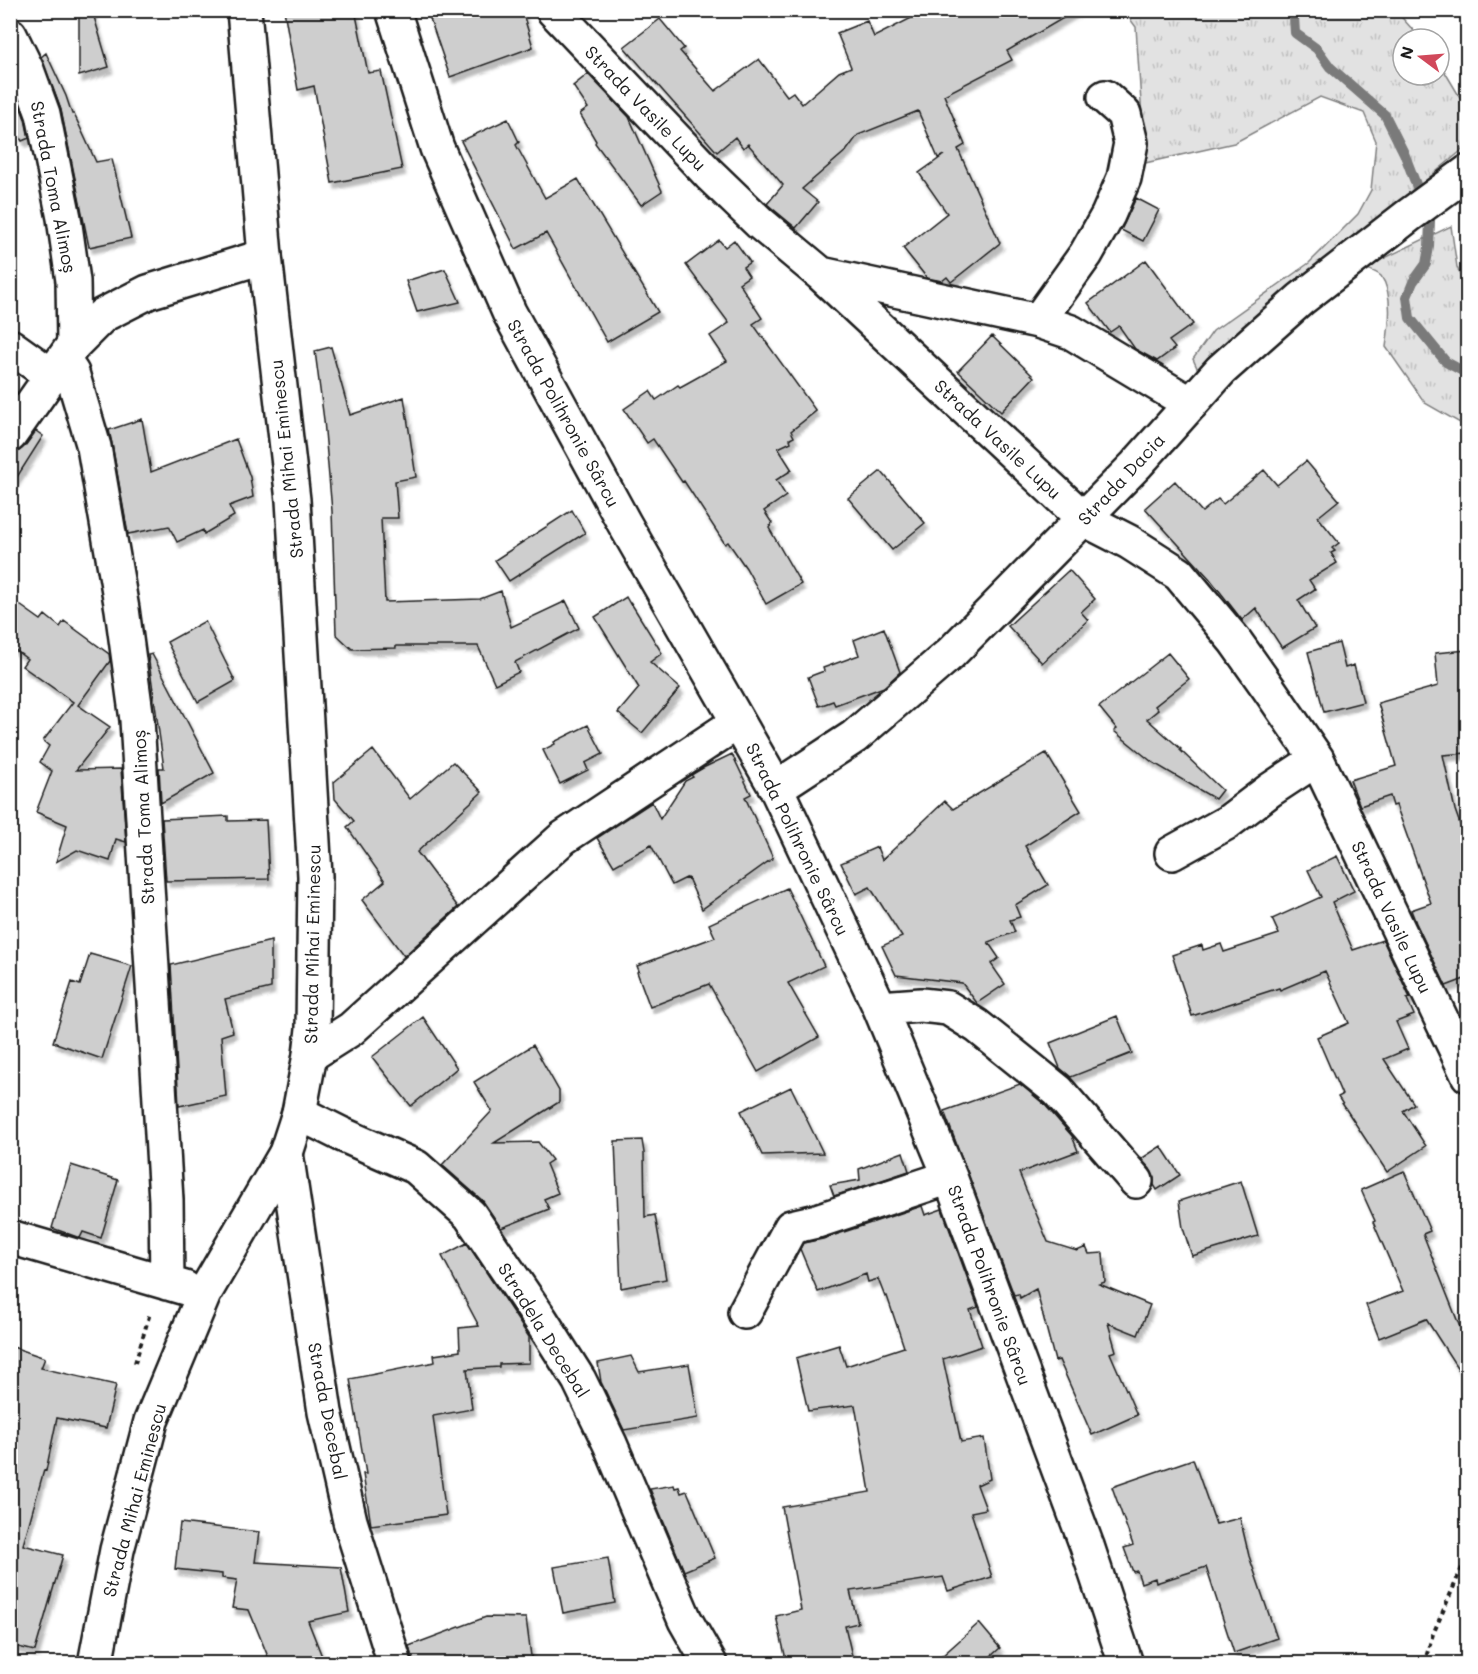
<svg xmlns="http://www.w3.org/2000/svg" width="1478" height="1674" font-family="Mali,sans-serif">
  <defs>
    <pattern id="grass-tufts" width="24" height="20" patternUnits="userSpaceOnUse" patternTransform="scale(1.5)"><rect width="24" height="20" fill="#e2e2e2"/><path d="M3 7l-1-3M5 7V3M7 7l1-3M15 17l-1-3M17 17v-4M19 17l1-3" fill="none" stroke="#c1c1c1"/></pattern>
    <filter id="shadow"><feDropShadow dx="3.5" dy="6" stdDeviation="1.5" flood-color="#0004"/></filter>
  </defs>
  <rect width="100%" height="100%" fill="#fff"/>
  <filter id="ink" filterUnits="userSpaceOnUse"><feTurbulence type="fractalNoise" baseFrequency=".0167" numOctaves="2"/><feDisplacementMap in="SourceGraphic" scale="12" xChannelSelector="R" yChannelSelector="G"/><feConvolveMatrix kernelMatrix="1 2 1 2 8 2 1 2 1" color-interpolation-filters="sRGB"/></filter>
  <g filter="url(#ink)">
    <!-- grass -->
    <path fill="url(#grass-tufts)" stroke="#7f7f7f" stroke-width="1.5" d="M1124,11H1396L1421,39H1403V75H1439V62L1467,109V146L1198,370L1193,359L1213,331L1309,263L1358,214L1371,190L1376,141L1364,113L1320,97L1234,143L1145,163L1136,27Z
      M1451,226L1457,267L1467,291V427L1425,403L1386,347C1389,327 1394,294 1381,276C1377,272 1370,270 1364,268Z"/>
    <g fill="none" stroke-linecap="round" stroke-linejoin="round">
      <!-- stream -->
      <path stroke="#7a7a7a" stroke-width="10" d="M1298,10L1294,17L1295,33L1317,49L1330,67L1385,115L1404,153L1430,221L1429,247L1426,264L1413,282L1407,297L1410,318L1446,362L1468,374"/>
    </g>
    <!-- building -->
    <path fill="#cecece" stroke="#1c1c1c" stroke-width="1.5" filter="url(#shadow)" d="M79,10H92L109,67L79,76Z
      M284,10H355L368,73L381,71L402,169L332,183L314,86L298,90Z
      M427,10H522L533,47L450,77Z
      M927,10H1077L1007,51L1012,60L944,95L965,145L958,149L1000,243L951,282L947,277L942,281L927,278L903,248L947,213L919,173L944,155L938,158L918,111L858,135L847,150L802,189L818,202L796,228L767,204L783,185L748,144L743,148L735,137L717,152L624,47L660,19L684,48L680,51L715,91L759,59L787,96L793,92L802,104L839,72L851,67L837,33L867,21L874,37Z
      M46,53L66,96L72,114H74L96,162L112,159L131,238L89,247L61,110L41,57Z
      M588,74L629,117L662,191L641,205L595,143L596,141L580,114L588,108L573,86Z
      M10,79L25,119L29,138L22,141L10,121Z
      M508,119L519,142L516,145L545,198L578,179L658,312L607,342L546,233L516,249L461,141Z
      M1136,198L1159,210L1143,241L1121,230Z
      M719,240L725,247L734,240L750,262L743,267L749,276L739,283L762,318L753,324L816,411L791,431L794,437L790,439L791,442L778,448L792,470L776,480L786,496L764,511L772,523L769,528L801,584L766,604L746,568L728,542L725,544L684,481L682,482L653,439L647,443L624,409L650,391L656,400L678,385L680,387L727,361L710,336L729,323L686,265Z
      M1146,260L1193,324L1169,341L1175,348L1157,361L1135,349L1119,326L1110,332L1088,303Z
      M445,269L460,302L417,312L406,281Z
      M992,336L1034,377L1001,412L958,371Z
      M331,347L350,415L404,397L416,477L395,481L398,518H381L385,602L480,599L501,591L511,627L566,601L579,628L515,662L519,672L495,684L478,646H396V648L352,649L336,634L332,511L324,420L315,351Z
      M142,419L151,472L236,439L250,477L253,497L229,506L234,516L204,534L203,530L177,542L169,526L128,534L112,444L109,430Z
      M36,431L43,436L10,488V453L18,452L25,446Z
      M1306,461L1339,500L1318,517L1339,543L1332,548L1335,551L1331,553L1337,563L1309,580L1315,589L1298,600L1315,628L1282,648L1256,608L1242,620L1210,579L1145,508L1175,481L1202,512L1218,499L1223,504L1264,470L1277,485Z
      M881,471L925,523L892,550L848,498Z
      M572,510L585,533L509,581L495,560Z
      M1069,570L1095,599L1081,612L1088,620L1042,663L1008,626Z
      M626,597L630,604L631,603L662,653L650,662L680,688L642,733L618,713L639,688L595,617Z
      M10,598L41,620L45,615L60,627L64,621L109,654L110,661L78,705L110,727L76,770L121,769L126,842L116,839L110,861L77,850L56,862L67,825L36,812L52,771L40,762L49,746L43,741L73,702L22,666L27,659L10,646Z
      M205,621L235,681L198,702L167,642Z
      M884,628L900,672L884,687L835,705L833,701L819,706L808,677L824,671L823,668L859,655L854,640Z
      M1339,643L1345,668L1354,665L1363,702L1324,712L1308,652Z
      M1467,650V753L1443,755L1455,810L1467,844V978L1446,986L1416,923L1411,910L1431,903L1396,805L1393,806L1390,796L1360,806L1350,780L1396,766L1378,703L1438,686L1435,653Z
      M1168,653L1189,679L1155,706L1158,710L1147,719L1181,749L1180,750L1222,790L1215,799L1152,762L1114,731L1117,729L1099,707Z
      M152,654L214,773L161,803L159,768H164L148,655Z
      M588,725L603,754L585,763L588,770L560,784L543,750L555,744L554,742Z
      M373,750L410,799L453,762L482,792L417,852L458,907L404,956L362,900L385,881L347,827L354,821L335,799L334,782Z
      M1046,753L1081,811L1025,846L1048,885L1015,905L1020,917L1010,920L1015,932L988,942L999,958L991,964L1005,984L977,1003L962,983L896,975L882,946L902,937L870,887L856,894L841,863L877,847L882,860L945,801L953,809Z
      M732,754L751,794L745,797L773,858L702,909L688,878L686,879V878L672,885L651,845L614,866L597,838L652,802L660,819L685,781L693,777L691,775L703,768Z
      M228,816V821L266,820L269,879L166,881L162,819Z
      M1337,856L1354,891L1332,902L1353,950L1383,940L1410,998L1407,999L1414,1015L1396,1022L1408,1049L1384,1059L1414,1104L1403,1111L1426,1146L1387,1172L1338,1097L1342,1095L1317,1037L1349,1023L1325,971L1280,990L1279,988L1192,1016L1172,955L1202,945L1203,950L1221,944L1224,952L1279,934L1272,919L1321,897L1308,870Z
      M787,888L824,966L788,983L819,1037L758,1072L709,984L650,1007L637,972L639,971L637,966L715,937L709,924Z
      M271,941V988L225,999L233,1032L221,1036L226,1096L179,1106L171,965Z
      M90,954L132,966L102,1059L53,1042L72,982L80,985Z
      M1117,1016L1132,1053L1071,1077L1060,1068L1050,1043Z
      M423,1017L457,1068L411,1106L372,1057Z
      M533,1045L559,1091V1102L494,1143L538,1142L552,1160L546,1164L558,1193L544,1199L549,1209L501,1228L483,1201L442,1165L492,1111L474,1082Z
      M1020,1084L1045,1105L1072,1136L1078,1151L1019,1173L1048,1242L1077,1251L1086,1247L1089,1254L1103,1253L1105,1282L1099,1284L1150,1305L1138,1335L1108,1323L1116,1351L1110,1353L1137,1415L1092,1435L1059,1360L1055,1361L1036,1289L1020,1298L1019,1294L1014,1295L944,1111Z
      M791,1087L823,1153L762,1155L741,1111Z
      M642,1140L644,1153L645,1217L655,1215L666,1279L621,1288L615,1141Z
      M1161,1146L1180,1175L1157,1190L1154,1185V1177L1150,1169L1141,1159Z
      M903,1152L909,1171L834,1196L830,1185L860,1180L859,1169Z
      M71,1165L118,1180L101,1238L83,1232L80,1238L52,1228Z
      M1404,1171L1430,1231L1423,1234L1467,1345V1383L1426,1319L1379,1338L1366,1305L1403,1291L1373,1222L1375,1221L1361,1190Z
      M1241,1181L1258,1236L1192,1256L1183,1228L1179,1201Z
      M922,1206L925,1215L942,1209L978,1307L970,1310L982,1346L943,1359L961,1442L984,1438L990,1479L977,1485L986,1509L971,1512L992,1577L948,1591L943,1577L850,1591L858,1623L845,1626L853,1660L836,1664H787L776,1616L801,1610L782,1507L870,1492L855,1405L808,1411L796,1358L839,1345L846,1366L904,1347L887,1296L885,1297L878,1279L868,1282L866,1274L818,1292L800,1249L803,1243L823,1239Z
      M467,1243L529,1337V1363L499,1364V1367L467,1369L472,1409L433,1416L446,1515L371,1525L363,1474H366L350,1379L435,1362L434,1355L460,1351L459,1328L479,1326L442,1256Z
      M10,1346L45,1358L41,1368L116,1385L106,1428L57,1418L46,1471L44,1470L23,1545L63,1555L35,1651L10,1645Z
      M631,1356L639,1372L689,1364L698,1418L624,1430L601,1382L598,1363Z
      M1193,1459L1216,1524L1240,1518L1249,1556L1277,1638L1234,1653L1206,1567L1156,1583L1155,1578L1141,1583L1137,1571L1133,1572L1124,1548L1133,1545L1112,1487Z
      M674,1485L675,1488L679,1487L681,1493L687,1491L715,1558L684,1571L650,1489Z
      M180,1523L259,1532L255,1562L341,1567L349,1612L308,1621L325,1664H271L249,1610L232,1608L237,1580L222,1578V1574L175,1569Z
      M608,1558L615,1603L563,1613L554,1567Z
      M486,1617L526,1618L532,1664H413L409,1646Z
      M979,1623L1000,1648L982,1664H933Z"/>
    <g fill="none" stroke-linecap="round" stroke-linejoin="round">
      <defs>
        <path id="minor" d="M393,10L437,148L509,312L624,523L776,788L880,1008L950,1177L1087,1546L1126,1664
          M553,10L709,174L760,223L821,274L1084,519L1129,542L1179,574L1235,641L1269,689L1317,759L1468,1075
          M10,35L27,70L43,114L64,218L73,281L74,344
          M821,274L1038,321L1071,332L1191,404
          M1038,321L1086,254L1108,215L1124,178L1131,143L1124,114L1105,97
          M10,346L52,376
          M63,360L72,373L94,447L122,609L137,720L166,1200L167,1283
          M10,435L74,344L103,315L148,292L265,256
          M776,788L854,737L951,653L1136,465L1221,370L1301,299L1408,216L1468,172
          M1172,853L1228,822L1270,790L1317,759
          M880,1008L921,1005L948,1008L977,1026L1058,1091L1136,1181
          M310,1055L351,1029L563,838L738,722
          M299,1113L341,1134L416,1167L470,1215L541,1320L579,1380L610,1444L685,1620L710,1664
          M286,1153L325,1412L350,1521L395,1664
          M10,1237L185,1288
          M745,1312L791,1227L817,1221L950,1177"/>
        <path id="major" d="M95,1664L117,1550L151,1421L204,1294L286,1153L299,1113L310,1055L313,1029L315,876L293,500L265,256L244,10"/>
      </defs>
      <!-- minor casing -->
      <use href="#minor" stroke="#1c1c1c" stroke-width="38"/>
      <!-- major casing -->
      <use href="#major" stroke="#1c1c1c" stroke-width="38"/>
      <!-- path -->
      <path stroke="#1c1c1c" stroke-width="4" stroke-dasharray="4.5 4.5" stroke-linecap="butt" d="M135,1363L150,1313
        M1424,1664L1433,1634L1468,1554"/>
      <!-- minor -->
      <use href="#minor" stroke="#fff" stroke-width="33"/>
      <!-- major -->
      <use href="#major" stroke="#fff" stroke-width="33"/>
    </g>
  </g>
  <g text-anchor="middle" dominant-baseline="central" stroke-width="5" stroke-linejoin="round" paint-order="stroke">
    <!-- street labels -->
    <g font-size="18" fill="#1c1c1c" stroke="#fff">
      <text transform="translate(646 108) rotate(46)">Strada Vasile Lupu</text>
      <text transform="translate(54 187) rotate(79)">Strada Toma Alimoș</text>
      <text transform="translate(564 413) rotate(61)">Strada Polihronie Sârcu</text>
      <text transform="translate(998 439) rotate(43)">Strada Vasile Lupu</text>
      <text transform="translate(286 459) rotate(-96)">Strada Mihai Eminescu</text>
      <text transform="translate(1121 479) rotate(-47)">Strada Dacia</text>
      <text transform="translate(143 817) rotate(-93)">Strada Toma Alimoș</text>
      <text transform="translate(798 839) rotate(64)">Strada Polihronie Sârcu</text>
      <text transform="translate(1392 917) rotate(65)">Strada Vasile Lupu</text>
      <text transform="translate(312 944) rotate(-89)">Strada Mihai Eminescu</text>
      <text transform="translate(990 1285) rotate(70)">Strada Polihronie Sârcu</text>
      <text transform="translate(544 1330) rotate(58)">Stradela Decebal</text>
      <text transform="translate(328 1411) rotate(79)">Strada Decebal</text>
      <text transform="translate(134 1500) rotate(-75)">Strada Mihai Eminescu</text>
    </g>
  </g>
  <!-- margin -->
  <rect width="1478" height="1674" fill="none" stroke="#fff" stroke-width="36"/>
  <rect x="18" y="18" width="1442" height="1638" fill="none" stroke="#1c1c1c" stroke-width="2" filter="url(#ink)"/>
  <!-- north arrow -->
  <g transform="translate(1421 57) rotate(286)"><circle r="28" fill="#ffffff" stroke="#a4a4a4" stroke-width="1.5"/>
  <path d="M0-4.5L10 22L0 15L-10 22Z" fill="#d1495b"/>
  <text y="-9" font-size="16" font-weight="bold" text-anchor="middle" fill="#1c1c1c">N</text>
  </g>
</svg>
